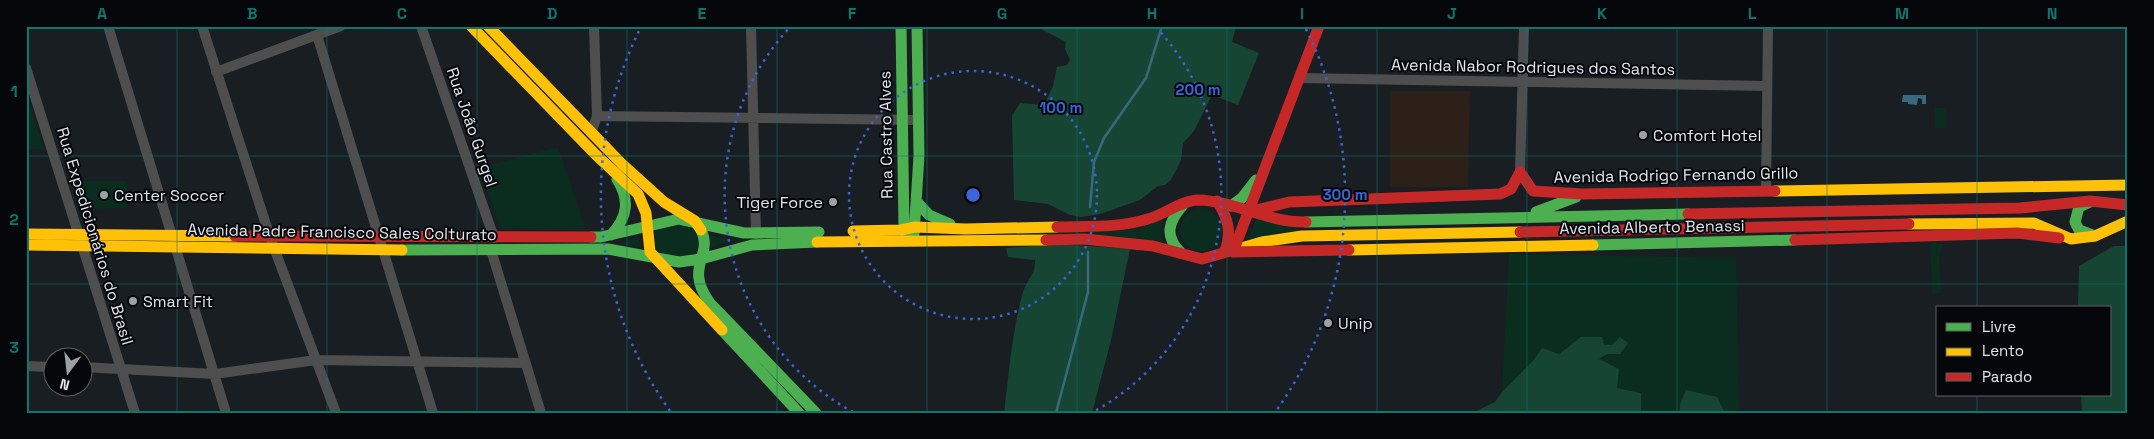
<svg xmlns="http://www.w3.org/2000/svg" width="2154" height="439" font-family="'Space Grotesk',sans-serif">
  <rect width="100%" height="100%" fill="#191e23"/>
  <!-- commercial -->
  <path fill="#2c2018" d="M1390,91H1470L1468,187H1390Z"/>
  <!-- green -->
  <path fill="#0a2d20" d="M26,93L44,149H26Z
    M1935,108H1946V128H1935Z
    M558,147L586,230L501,229L478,168Z
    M81,181H127V208L82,209Z
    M1180 230a21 21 0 1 1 42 0a21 21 0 1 1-42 0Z
    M1257,217L1298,225L1299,231L1247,242Z
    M1163,220L1161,233L1164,245L920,238V235L1094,233L1135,229Z
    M681,223L699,231L698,249L694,254L673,258L655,250L652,237L659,226Z
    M710,235L733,240L710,247Z
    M639,236L640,247L619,244Z
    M1930,242L1944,244L1939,256L1941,293H1932Z
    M1509,254L1736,258L1739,413H1725L1717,397L1680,405V413H1641V393L1617,388L1599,359L1607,354L1611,345H1568L1559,354L1542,348L1532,362L1502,392Z"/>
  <!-- forest -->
  <path fill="#164633" d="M1035,26H1236L1232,42L1259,53L1238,105L1212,95L1194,131L1183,143L1181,160L1171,180L1165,185L1158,186L1140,200L1100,214L1081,217L1070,215L1048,204L1014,200L1012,116L1020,103L1044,105L1053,86L1057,67L1067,65L1070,60L1065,49L1066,42Z
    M1059,244L1130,249L1111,340L1092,413H1004C1009,373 1012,331 1023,292C1027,280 1036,273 1035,260L1008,257L1006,248Z
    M2114,246H2128V413H2082L2081,395H2110V308H2078L2079,266Z
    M1581,337H1602L1604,345H1612L1620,337L1628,343L1620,354H1607L1599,359L1619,369L1617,388L1641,393V413H1472L1495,402L1502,392L1532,362L1542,348L1559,354Z
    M1686,390L1717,397L1725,413H1680V405Z"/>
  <!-- water -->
  <path fill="#38697f" d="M1903,95H1926V104H1922V99L1918,98L1917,105L1908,104V102H1902Z"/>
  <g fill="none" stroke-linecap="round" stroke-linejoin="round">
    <!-- stream -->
    <path stroke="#38697f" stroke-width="2.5" d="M1090,207L1094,162L1104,138L1146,78L1162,26
      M1056,413L1088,292V252"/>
    <!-- street -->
    <path stroke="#4f4e4e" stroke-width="10" d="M108,26L226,413
      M202,26L270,237L336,413
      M421,26L494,238
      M751,26L756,234
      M317,35L433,413
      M26,68L135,413
      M216,72L341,26
      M1299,78L1767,86
      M597,116L919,120
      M591,133L597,116L594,26
      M1520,172L1524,26
      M1766,190L1768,26
      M491,250L541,413
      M26,366L52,367
      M82,367L215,374L316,360L525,363"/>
    <!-- fast -->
    <path stroke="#4caf50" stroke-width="11" d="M901,26L904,229L907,237
      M2090,202L2079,207L2075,222L2079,230L2095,236
      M918,203L929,215L950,224
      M1231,206L1242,198L1256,180
      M1536,212L1576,197
      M1306,222L1688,214
      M701,230C714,256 683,266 710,303L816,413
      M914,234L919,156L917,26
      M611,235C628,217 630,200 617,179
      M591,237H601L679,219L744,233L819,232
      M1593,245L1795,240
      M402,250L608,249L679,262L701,259L752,245L817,242
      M1181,253C1164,236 1168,222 1183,205
      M722,330L799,413"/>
    <!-- slow -->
    <path stroke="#ffc107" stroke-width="11" d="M471,26L596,155L638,194L646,213L650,252L722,330
      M488,26L622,164L664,202L695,221L701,230
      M1775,191L2128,185
      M1909,224L2034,223L2071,239L2095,236L2128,221
      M853,231L901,230L915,227L966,229L1057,227
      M26,234L235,236
      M817,242L1046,240
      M26,245L402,250
      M1234,250L1262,242L1302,236L1520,232
      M1349,250L1593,245"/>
    <!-- jam -->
    <path stroke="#c62828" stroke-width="11" d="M1319,26L1233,252L1349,250
      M1520,172L1533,191L1582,194L1775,191
      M1217,201C1228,218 1232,232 1225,251
      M1249,212L1289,202L1500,194L1511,189L1520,172
      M1688,214L2020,208L2090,201L2128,205
      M1057,227C1088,226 1119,228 1148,219C1164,215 1182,200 1198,200C1235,201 1269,223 1306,222
      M1520,232L1909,224
      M235,236L591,237
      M1046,240L1084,239L1153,246L1202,259L1234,250
      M1795,240L2017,233L2059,238"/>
  </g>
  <!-- grid -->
  <path fill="none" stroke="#0f766e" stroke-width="1" stroke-opacity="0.55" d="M177,26V413M327,26V413M477,26V413M627,26V413M777,26V413M927,26V413M1077,26V413M1227,26V413M1377,26V413M1527,26V413M1677,26V413M1827,26V413M1977,26V308M26,156H2128M26,284H2128M1977,395V413"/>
  <!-- distance rings -->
  <g fill="none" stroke="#3a65db" stroke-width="2.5" stroke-dasharray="2.5 5">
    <circle cx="973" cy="195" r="124"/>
    <path d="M853 412A248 248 0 0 1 790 27M1156 27A248 248 0 0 1 1093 412"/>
    <path d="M670 411A372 372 0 0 1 640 29M1306 29A372 372 0 0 1 1276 411"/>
  </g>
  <!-- markers -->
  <g fill="#9ba1a6" stroke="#05070b" stroke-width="2">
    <circle cx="1643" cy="135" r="5"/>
    <circle cx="104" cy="195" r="5"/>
    <circle cx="833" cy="202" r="5"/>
    <circle cx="133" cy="301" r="5"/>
    <circle cx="1328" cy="323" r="5"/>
  </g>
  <g text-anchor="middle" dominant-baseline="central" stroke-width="4" stroke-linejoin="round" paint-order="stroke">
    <!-- street labels -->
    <g font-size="16" fill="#e1e7ed" stroke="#05070b">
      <text transform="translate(1533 67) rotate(1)">Avenida Nabor Rodrigues dos Santos</text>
      <text transform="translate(472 127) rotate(71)">Rua João Gurgel</text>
      <text transform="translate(886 135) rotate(-91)">Rua Castro Alves</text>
      <text transform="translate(1676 175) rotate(-1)">Avenida Rodrigo Fernando Grillo</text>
      <text transform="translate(1652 227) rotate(-1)">Avenida Alberto Benassi</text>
      <text transform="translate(342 232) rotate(1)">Avenida Padre Francisco Sales Colturato</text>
      <text transform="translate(95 236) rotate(73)">Rua Expedicionários do Brasil</text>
    </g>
    <!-- poi labels -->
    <g font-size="16" fill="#e1e7ed" stroke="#05070b" text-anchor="start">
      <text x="1653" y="135">Comfort Hotel</text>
      <text x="114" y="195">Center Soccer</text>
      <text x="823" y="202" text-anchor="end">Tiger Force</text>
      <text x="143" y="301">Smart Fit</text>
      <text x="1338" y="323">Unip</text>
    </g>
  </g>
  <circle cx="973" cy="195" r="8" fill="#3a65db" stroke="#05070b" stroke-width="2.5"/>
  <g font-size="15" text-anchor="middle" font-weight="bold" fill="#3a65db" stroke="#05070b" stroke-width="4" stroke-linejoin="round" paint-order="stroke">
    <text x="1198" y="95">200 m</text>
    <text x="1061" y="113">100 m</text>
    <text x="1345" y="200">300 m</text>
  </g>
  <!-- border -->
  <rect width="2154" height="439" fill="none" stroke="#05070b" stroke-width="55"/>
  <!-- legend -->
  <rect x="1936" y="306" width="175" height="90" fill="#05070b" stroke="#5d6165"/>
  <rect x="1946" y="323" width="25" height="8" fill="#4caf50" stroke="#5d6165"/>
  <text x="1982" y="332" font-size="15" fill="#e1e7ed">Livre</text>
  <rect x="1946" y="348" width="25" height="8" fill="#ffc107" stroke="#5d6165"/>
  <text x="1982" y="356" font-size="15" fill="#e1e7ed">Lento</text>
  <rect x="1946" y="373" width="25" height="8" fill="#c62828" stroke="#5d6165"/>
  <text x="1982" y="382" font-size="15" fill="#e1e7ed">Parado</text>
  <!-- north arrow -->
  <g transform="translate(68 372) rotate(195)"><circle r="24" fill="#05070b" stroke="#5d6165"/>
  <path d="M0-4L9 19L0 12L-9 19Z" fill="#9ba1a6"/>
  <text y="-8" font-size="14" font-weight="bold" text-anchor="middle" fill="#e1e7ed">N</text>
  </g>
  <rect x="28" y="28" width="2098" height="384" fill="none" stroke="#0f766e" stroke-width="2"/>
  <g font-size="16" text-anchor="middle" font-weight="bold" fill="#0f766e">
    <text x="102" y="19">A</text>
    <text x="252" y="19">B</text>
    <text x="402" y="19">C</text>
    <text x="552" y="19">D</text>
    <text x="702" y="19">E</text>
    <text x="852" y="19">F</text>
    <text x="1002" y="19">G</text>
    <text x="1152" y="19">H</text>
    <text x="1302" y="19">I</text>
    <text x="1452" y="19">J</text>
    <text x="1602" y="19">K</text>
    <text x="1752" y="19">L</text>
    <text x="1902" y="19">M</text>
    <text x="2052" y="19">N</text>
    <text x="14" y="97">1</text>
    <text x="14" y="225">2</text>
    <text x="14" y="353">3</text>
  </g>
</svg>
